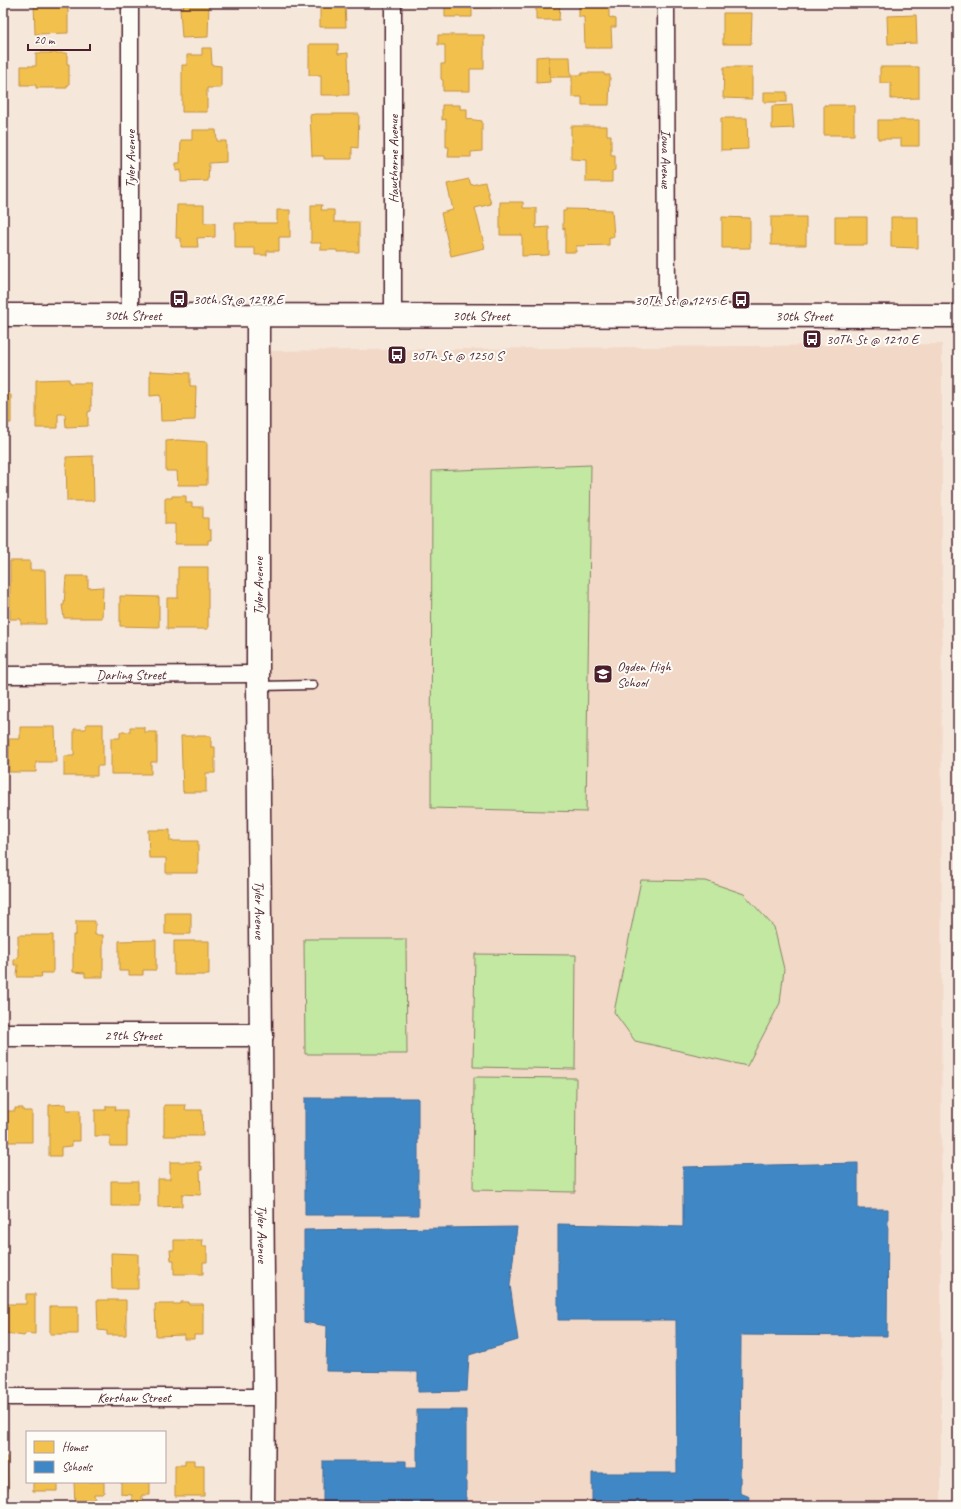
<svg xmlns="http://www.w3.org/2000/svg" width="961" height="1509" font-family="Caveat,sans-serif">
  <rect width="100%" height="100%" fill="#f6e7db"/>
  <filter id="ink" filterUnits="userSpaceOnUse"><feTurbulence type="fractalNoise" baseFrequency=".025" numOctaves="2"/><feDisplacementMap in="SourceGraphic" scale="8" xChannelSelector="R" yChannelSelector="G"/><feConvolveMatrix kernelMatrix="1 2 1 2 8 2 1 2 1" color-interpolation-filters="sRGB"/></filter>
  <g filter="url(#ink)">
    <!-- built -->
    <path fill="#f2d8c7" d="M942,344L941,1506H269L264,351Z"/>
    <!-- green -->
    <path fill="#c2e8a2" stroke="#868466" d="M591,465L586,812L431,808L432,471Z
      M641,880L706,881L744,894L774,927L784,969L780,1003L747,1066L635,1041L614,1012Z
      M304,939H406L407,1054H305Z
      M475,954L576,955L575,1069L473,1067Z
      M474,1077L576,1078L575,1192L473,1190Z"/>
    <!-- homes -->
    <path fill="#f2c14e" stroke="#c09044" d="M34,3H68V33L35,34Z
      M184,3H209L208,37L182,38L180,9L184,6Z
      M320,3H345L346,27H320Z
      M439,3H491V8H472V17H445V5H440Z
      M536,3H560L559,20H536Z
      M579,3H609V17L616,19V27H611L612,48H585L584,17H579Z
      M723,13H752L751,44H723Z
      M916,15L917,43L888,44L887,16Z
      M438,35H484V69H470V91H443V80L441,79V64H445V45H438Z
      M309,44H338V54L348,53L349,95H321V75H309Z
      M202,48H211L212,65L221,66V88H207V112H182V65H187V55H202Z
      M36,53H67V64H69V85H67V88H36V85H21V66H36Z
      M549,56L550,82L536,83V57Z
      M549,57H570L571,77H550Z
      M724,67H752V99L723,98Z
      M880,67H919V98L891,99V83H880Z
      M582,73H604V75H610L609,105H582V97H572V75H582Z
      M764,92H787V102H764Z
      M442,105H460V109H467V119L482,121V151L471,152V157H448L449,147H446V119L442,120Z
      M792,105L794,128L772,129V106Z
      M824,105H854V135H824Z
      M315,114H359L358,148L352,147V159H324V156H312L310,115Z
      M721,118H747L748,149L721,150Z
      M878,120H919V146H901V139H878Z
      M571,126H607V135H611V155H615V170L612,171V182H586V160L571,159Z
      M192,130H216L217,141H226V162L209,163L208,181L181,182V170L176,171V163H180L181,140H192Z
      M469,179L471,185L485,182L491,204L475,208L485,248L451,256L441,213L453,210L447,184Z
      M500,202H523V208H536V228L549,227V255L522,256V235H500Z
      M177,205H204V223H215V237L197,238L198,247H181V238H176Z
      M311,205H322L321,210H334V222H359V252H337V250H321V243H311Z
      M566,209L612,210L614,237H609V245L576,246V252H565V228L563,229V211H566Z
      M277,210H290V237H279V251H267V255H255V248H235V223H277Z
      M722,217L750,218V248H722Z
      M771,217H806V245H771Z
      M835,217H867V245H835Z
      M891,217H918V248L891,247Z
      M150,371L190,373V386H196L195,420L161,421L160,395L150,396Z
      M69,379V383H91V411L88,412V426L66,427L65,414H58V428H36V380Z
      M3,393H9V395H11V423H3Z
      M178,440L207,442V485H178L177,471H166V441Z
      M93,456L94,501H67L66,457Z
      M172,496H186V503H192V507H203V518H208V530H211V540H208V544H175V524H165V498H172Z
      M10,561H30V570H45L46,624H21V619H10Z
      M178,567H208V629H167V598H178Z
      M66,576H88V588L103,587L102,618H64L62,605H64Z
      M120,596L159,597V627L120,626Z
      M86,724H103V766H97V776H64V756H74V729H86Z
      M20,727H55L56,762H36V772H9V739H20Z
      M130,727H144V732H157V762H151V774H111V738H120V732H130Z
      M181,736H211V747H215V773H206V792H183Z
      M148,830H170V841H198V873H166V858H149Z
      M165,913H191V934H165Z
      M76,921H95V935H103V977H85V973L73,972V935H76Z
      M18,935H53V973H41L42,977H17L18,965H14V959L18,958Z
      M156,940V970H143V975H129V971H119V941Z
      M174,941H209V975H174Z
      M66,1104V1110H80V1141H72V1146L61,1147V1156H49V1105Z
      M164,1105H186L185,1110H202L203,1136H164Z
      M106,1106H116L115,1110H127V1146H110V1136H95V1110H106Z
      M15,1108H23V1111H32V1142H6V1111H15Z
      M170,1162H200V1166H202V1170H200L201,1193L200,1195L182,1194V1206L158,1207V1179H170Z
      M111,1181H138V1206H111Z
      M174,1240H203L202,1246H207V1262H203V1274H174V1260H171L170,1250H174Z
      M111,1253L138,1254V1289H112Z
      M26,1294H35V1334L26,1333L24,1336L5,1333V1304H26Z
      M97,1300H126V1335H107V1331L98,1330Z
      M180,1302H188V1304H203V1335H194V1339H184V1335L156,1336L155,1304H180Z
      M50,1306H78V1334H50Z
      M3,1457H7L8,1490H3Z
      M185,1460H194V1465H204V1496H175V1465H185Z
      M33,1482H57V1491H33Z
      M74,1482H104V1492L102,1494H94L95,1504L75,1505Z
      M121,1482H150V1495H142V1503L132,1502V1495L121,1494Z
      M44,1504L68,1505V1506H44Z"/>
    <!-- schools -->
    <path fill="#3f88c5" stroke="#426897" d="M305,1098H418V1215H305Z
      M858,1163V1209H888L887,1336L741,1335L740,1493L750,1497L749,1506H592V1473H677L676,1320H558V1224L683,1227V1167Z
      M517,1227L510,1285L518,1340L469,1355L467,1391L418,1392V1372L326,1371L327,1326L304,1322V1230Z
      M417,1410H466V1506H323V1461H406V1467H417Z"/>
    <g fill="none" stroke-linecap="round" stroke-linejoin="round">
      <defs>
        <path id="lane" d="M259,686L313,685"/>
        <g id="street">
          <path d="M130,3V315"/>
          <path id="s1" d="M666,3L667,314"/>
          <path d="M393,315V3"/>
          <path id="s2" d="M3,675L258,674"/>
          <path id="s3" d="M3,1397H264"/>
        </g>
        <g id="secondary">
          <path id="s4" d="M3,315L958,316"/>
          <path id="s5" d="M258,315V686L264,1397L263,1506"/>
          <path id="s6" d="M3,1035H262"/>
        </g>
      </defs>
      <!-- lane casing -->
      <use href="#lane" stroke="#4a1f2b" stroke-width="11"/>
      <!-- street casing -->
      <use href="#street" stroke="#4a1f2b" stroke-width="19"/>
      <!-- secondary casing -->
      <use href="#secondary" stroke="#4a1f2b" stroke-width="25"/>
      <!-- lane -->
      <use href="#lane" stroke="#fdfcf7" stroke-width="8"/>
      <!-- street -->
      <use href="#street" stroke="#fdfcf7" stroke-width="16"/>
      <!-- secondary -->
      <use href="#secondary" stroke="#fdfcf7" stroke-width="22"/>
    </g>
  </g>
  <!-- icons -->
  <defs>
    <symbol id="bus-square" viewBox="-11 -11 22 22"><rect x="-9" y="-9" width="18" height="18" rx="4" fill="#4a1f2b" stroke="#fdfcf7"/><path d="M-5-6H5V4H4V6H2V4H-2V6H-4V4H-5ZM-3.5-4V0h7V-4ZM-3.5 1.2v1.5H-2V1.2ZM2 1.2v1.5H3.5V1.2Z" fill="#fff"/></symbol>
    <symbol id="school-square" viewBox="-11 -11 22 22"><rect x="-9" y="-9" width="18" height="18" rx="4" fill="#4a1f2b" stroke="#fdfcf7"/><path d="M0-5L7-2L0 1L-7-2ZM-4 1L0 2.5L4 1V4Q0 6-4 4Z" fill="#fff"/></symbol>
  </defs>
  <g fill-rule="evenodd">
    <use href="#bus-square" x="168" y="288" width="22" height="22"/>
    <use href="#bus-square" x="730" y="289" width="22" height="22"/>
    <use href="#bus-square" x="801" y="328" width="22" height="22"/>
    <use href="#bus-square" x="386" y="344" width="22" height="22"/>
    <use href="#school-square" x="592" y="663" width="22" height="22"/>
  </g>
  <g text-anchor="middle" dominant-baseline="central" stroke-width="4" stroke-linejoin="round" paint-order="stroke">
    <!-- street labels -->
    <g font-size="14" fill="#4a1f2b" stroke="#fdfcf7">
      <text transform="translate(130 159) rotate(-90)">Tyler Avenue</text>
      <text transform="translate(393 159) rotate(-90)">Hawthorne Avenue</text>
      <text stroke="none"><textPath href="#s1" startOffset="156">Iowa Avenue</textPath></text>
      <text stroke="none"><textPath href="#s4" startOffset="478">30th Street</textPath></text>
      <text stroke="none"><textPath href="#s4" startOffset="130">30th Street</textPath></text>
      <text stroke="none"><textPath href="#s4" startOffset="801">30th Street</textPath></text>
      <text transform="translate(258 586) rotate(-90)">Tyler Avenue</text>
      <text stroke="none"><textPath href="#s2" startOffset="128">Darling Street</textPath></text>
      <text stroke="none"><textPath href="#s5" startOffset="595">Tyler Avenue</textPath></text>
      <text stroke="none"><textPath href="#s6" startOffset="130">29th Street</textPath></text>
      <text stroke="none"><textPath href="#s5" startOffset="919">Tyler Avenue</textPath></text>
      <text stroke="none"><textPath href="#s3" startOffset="131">Kershaw Street</textPath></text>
    </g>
    <!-- poi labels -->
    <g font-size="14" fill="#4a1f2b" stroke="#fdfcf7" text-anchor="start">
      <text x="193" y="299">30th St @ 1298 E</text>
      <text x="727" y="300" text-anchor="end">30Th St @ 1245 E</text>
      <text x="826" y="339">30Th St @ 1210 E</text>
      <text x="411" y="355">30Th St @ 1250 S</text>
      <text x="617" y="666">Ogden High<tspan x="617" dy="16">School</tspan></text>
    </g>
  </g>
  <!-- margin -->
  <rect width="961" height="1509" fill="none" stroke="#fdfcf7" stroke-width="16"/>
  <rect x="8" y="8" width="945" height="1493" fill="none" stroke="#4a1f2b" stroke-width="1.5" filter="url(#ink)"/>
  <!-- legend -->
  <rect x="26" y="1431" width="140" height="52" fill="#fdfcf7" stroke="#b5a4a5"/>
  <rect x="34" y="1441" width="20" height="12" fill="#f2c14e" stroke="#b5a4a5"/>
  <text x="62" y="1451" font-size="12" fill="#4a1f2b">Homes</text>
  <rect x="34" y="1461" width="20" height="12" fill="#3f88c5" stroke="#b5a4a5"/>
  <text x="62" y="1471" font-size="12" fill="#4a1f2b">Schools</text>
  <!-- scale -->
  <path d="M28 44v6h62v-6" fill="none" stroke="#4a1f2b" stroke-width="2"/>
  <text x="34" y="44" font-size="12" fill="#4a1f2b" stroke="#fdfcf7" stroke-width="3" paint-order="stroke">20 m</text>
</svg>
